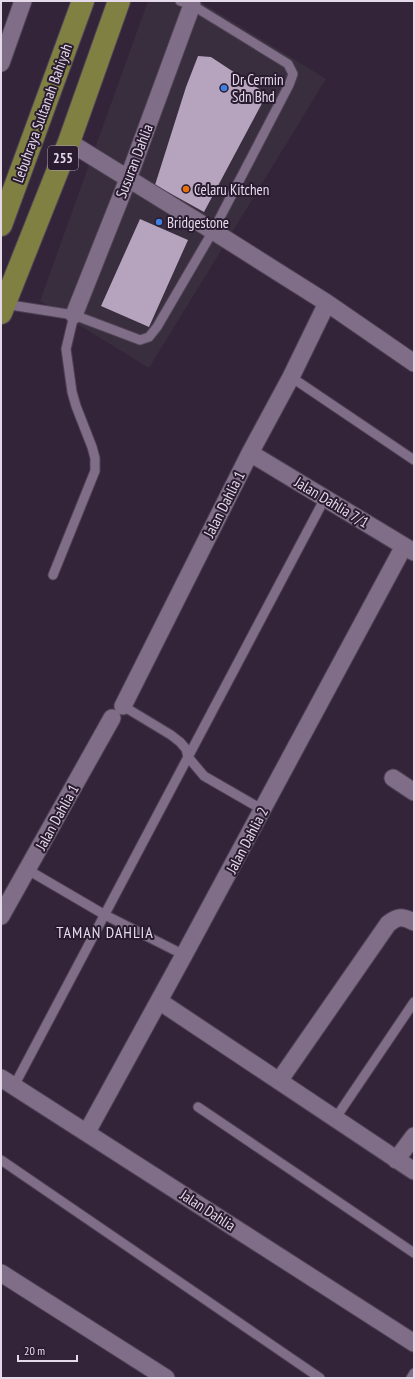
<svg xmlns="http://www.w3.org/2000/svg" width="415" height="1379" font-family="'PT Sans Narrow',sans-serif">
  <rect width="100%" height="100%" fill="#34243a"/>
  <!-- commercial -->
  <path fill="#392e3d" d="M148,1H199L326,79L149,368L40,301Z"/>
  <!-- building -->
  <path fill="#b6a3be" d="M198,56L211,57L267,94L204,212L155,185L186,87Z
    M140,219L188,240L149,327L101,306Z"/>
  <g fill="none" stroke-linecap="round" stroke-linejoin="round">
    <defs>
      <path id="service" d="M4,304L74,315L140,340L149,337L157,327L213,231L289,85L293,74L288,64L192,5L180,1
        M291,377L414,460
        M53,575L95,471V458L92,447L76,406L72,392L66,349L74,315
        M123,706L171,735L180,742L186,749L188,757L204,776L263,810
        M28,870L105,915L184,955
        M14,1086L325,498
        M198,1107L414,1253
        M335,1119L414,1002
        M1,1160L320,1378
        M411,1378L414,1373"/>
      <path id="minor" d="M1,63L23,1
        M69,142L213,231L327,303L414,363
        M74,315L128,179L192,5
        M250,453L414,552
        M123,706L250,453L291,377L327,303
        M393,778L414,792
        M1,916L112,718
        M159,1001L414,1171
        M1,1078L414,1343
        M279,1081L388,924C398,916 402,916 414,922
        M87,1132L184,955L404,546
        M396,1160L414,1136
        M1,1273L166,1378"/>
      <path id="primary" d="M1,225L83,1
        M1,313L69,142L119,1"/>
    </defs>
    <!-- service casing -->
    <use href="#service" stroke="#4f4255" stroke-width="11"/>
    <!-- minor casing -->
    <use href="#minor" stroke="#4f4255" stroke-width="19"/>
    <!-- primary casing -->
    <use href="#primary" stroke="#4f4255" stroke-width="24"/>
    <!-- service -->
    <use href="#service" stroke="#806e88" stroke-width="9"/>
    <!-- minor -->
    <use href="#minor" stroke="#806e88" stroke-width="17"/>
    <!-- primary -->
    <use href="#primary" stroke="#7f8042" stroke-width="22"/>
  </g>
  <!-- markers -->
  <g fill="#3f7fe0" stroke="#2a1b30" stroke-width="1.5">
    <circle cx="224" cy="88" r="4"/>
    <circle cx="159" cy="222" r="4"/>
  </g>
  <circle fill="#e8710a" stroke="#2a1b30" stroke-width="1.5" cx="186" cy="189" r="4"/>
  <g text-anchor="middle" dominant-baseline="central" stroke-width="4" stroke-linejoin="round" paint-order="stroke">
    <!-- shield labels -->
    <rect fill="#2a1b30" stroke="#aca1b2" stroke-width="1" x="48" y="146" width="30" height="24" rx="3"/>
    <g font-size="14" font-weight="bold" fill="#e4dae9">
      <text x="63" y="158">255</text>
    </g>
    <!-- poi labels -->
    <g font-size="15" fill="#e4dae9" stroke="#2a1b30" text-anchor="start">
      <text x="232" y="79">Dr Cermin<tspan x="232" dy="17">Sdn Bhd</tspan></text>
      <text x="194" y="189">Celaru Kitchen</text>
      <text x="167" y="222">Bridgestone</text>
    </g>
    <!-- street labels -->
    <g font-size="15" fill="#e4dae9" stroke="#2a1b30">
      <text transform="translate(42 113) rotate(-70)">Lebuhraya Sultanah Bahiyah</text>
      <text transform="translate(134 161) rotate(-69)">Susuran Dahlia</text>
      <text transform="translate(332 502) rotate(31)">Jalan Dahlia 7/1</text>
      <text transform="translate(224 504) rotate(-63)">Jalan Dahlia 1</text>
      <text transform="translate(57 817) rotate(-61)">Jalan Dahlia 1</text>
      <text transform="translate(247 840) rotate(-62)">Jalan Dahlia 2</text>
      <text transform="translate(208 1210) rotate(33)">Jalan Dahlia</text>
    </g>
    <!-- neighbourhood labels -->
    <g font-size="16" letter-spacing="1" fill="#e4dae9" stroke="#2a1b30">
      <text x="105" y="932">TAMAN DAHLIA</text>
    </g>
  </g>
  <!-- border -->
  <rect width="415" height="1379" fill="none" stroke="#e4dae9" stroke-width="4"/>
  <!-- scale -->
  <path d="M18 1355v6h59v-6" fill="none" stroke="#e4dae9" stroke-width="2"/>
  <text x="24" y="1355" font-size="12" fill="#e4dae9" stroke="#2a1b30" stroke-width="3" paint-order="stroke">20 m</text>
</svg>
